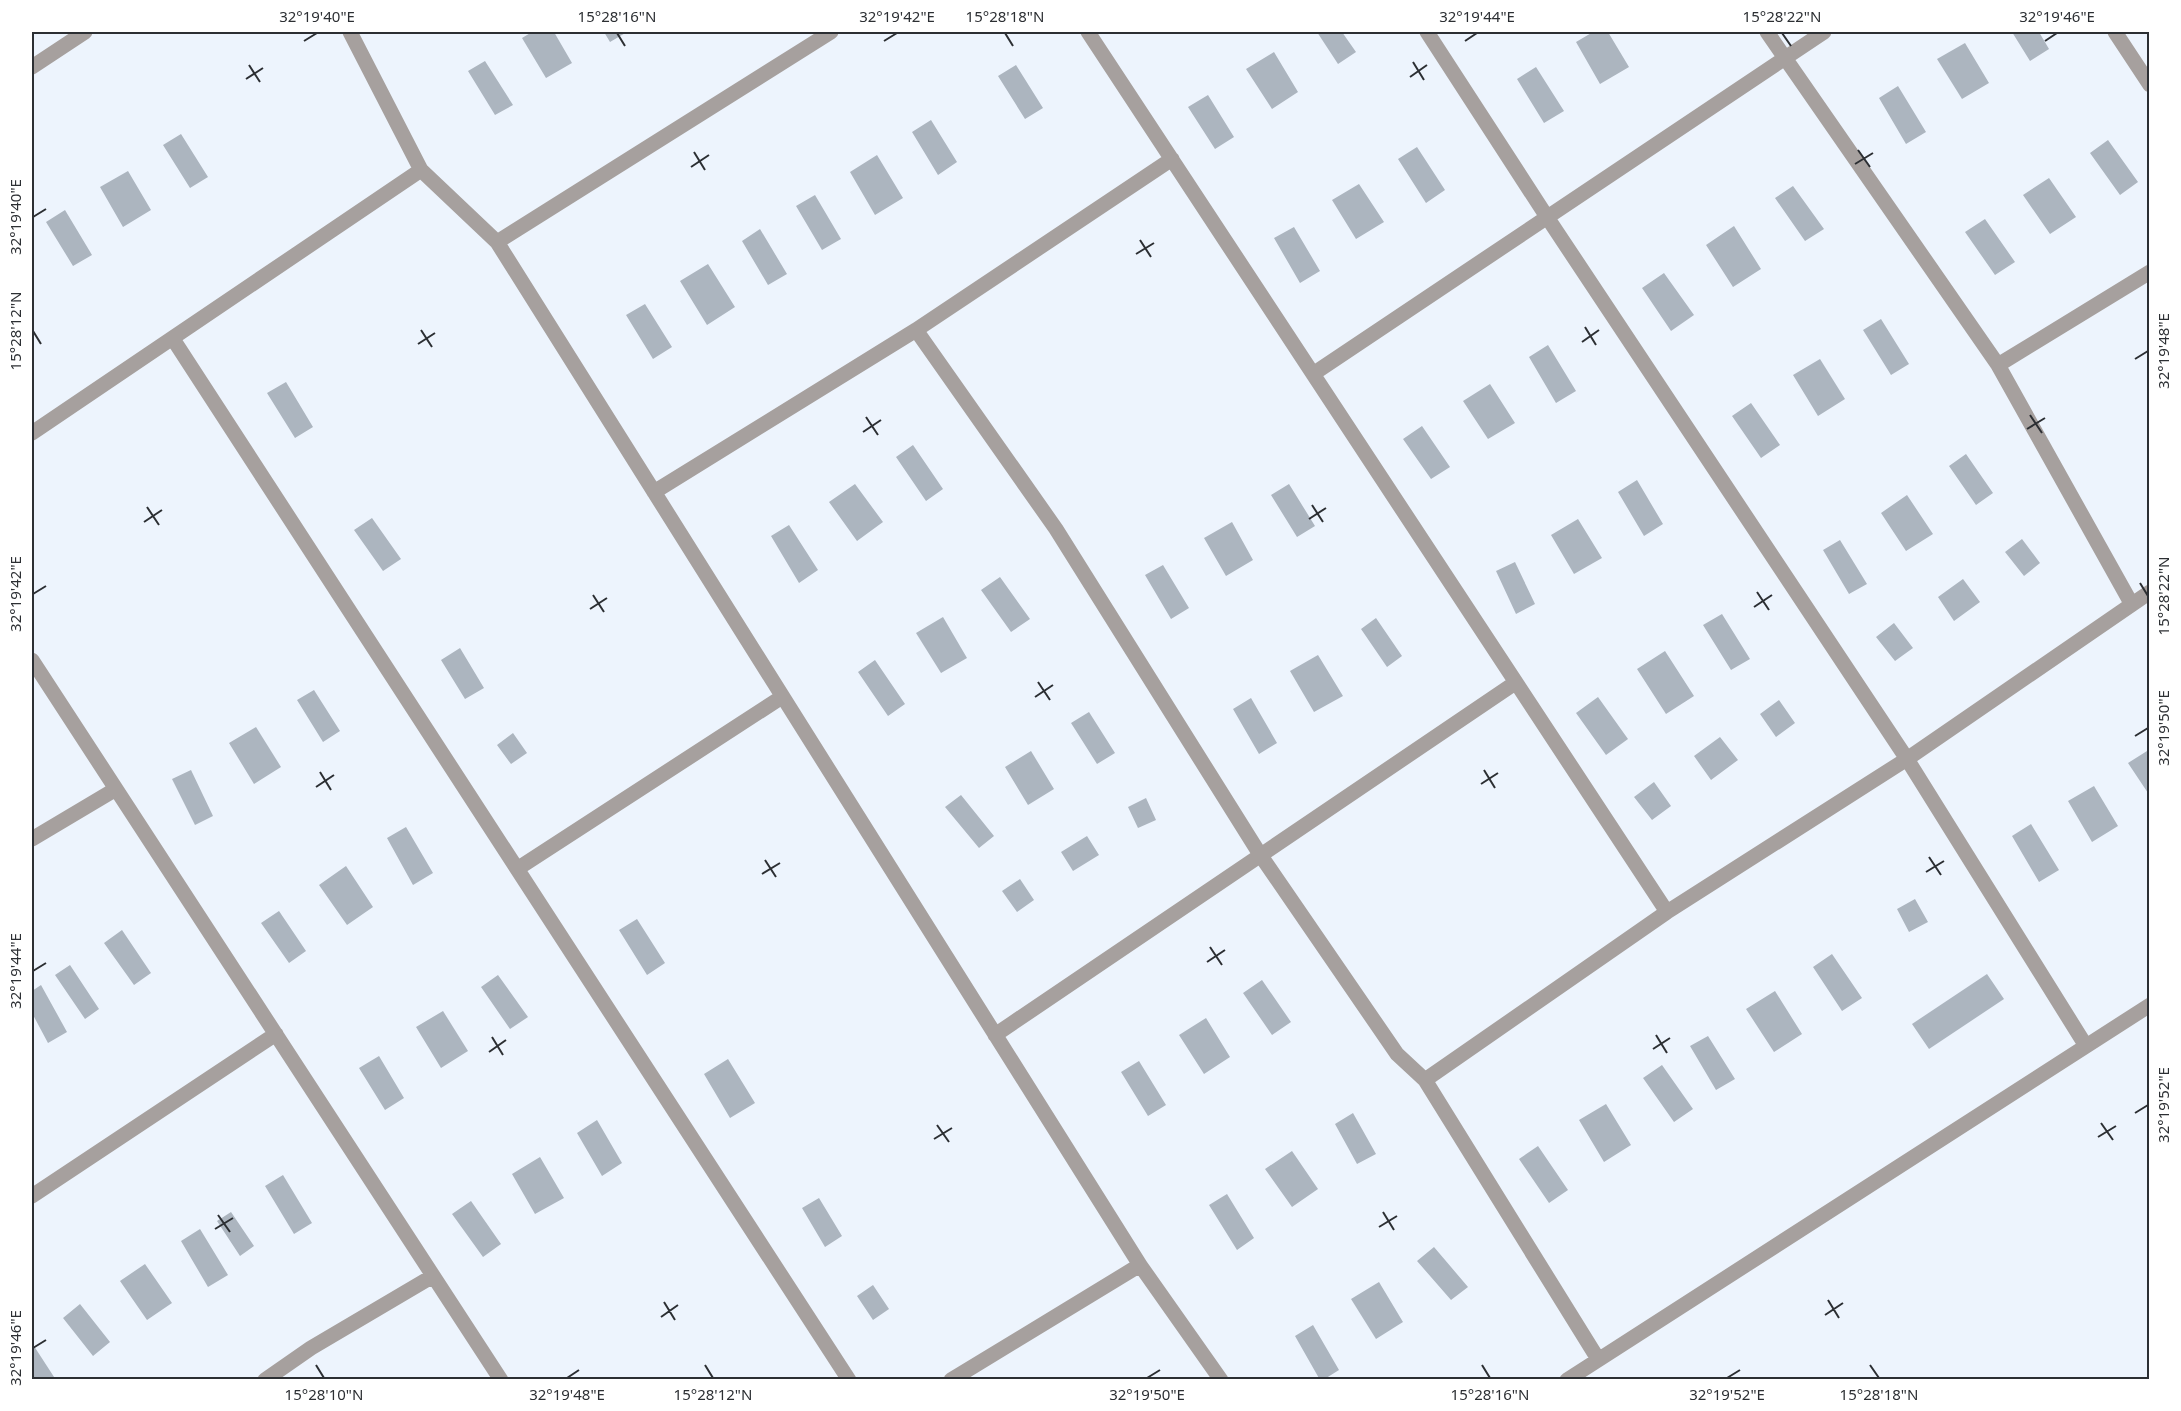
<svg xmlns="http://www.w3.org/2000/svg" width="2181" height="1411" font-family="'Noto Sans',sans-serif">
  <rect width="100%" height="100%" fill="#edf4fd"/>
  <!-- building -->
  <path fill="#acb5bf" d="M532,32H554L572,63L546,78L522,38Z
    M604,32H627L610,42Z
    M1317,32H1342L1356,52L1338,64Z
    M1593,32H1608L1629,67L1600,84L1576,42Z
    M2012,32H2039L2049,49L2030,61Z
    M1965,43L1989,83L1962,99L1937,59Z
    M1274,52L1298,92L1272,109L1246,69Z
    M485,61L513,105L495,115L468,71Z
    M1016,65L1043,108L1025,119L998,76Z
    M1536,67L1564,111L1544,123L1517,79Z
    M1898,86L1926,132L1906,144L1879,98Z
    M1208,95L1234,137L1215,149L1188,107Z
    M931,120L957,162L938,175L912,132Z
    M181,134L208,177L190,188L163,145Z
    M2108,140L2138,182L2120,195L2090,153Z
    M1417,147L1445,190L1426,203L1398,159Z
    M877,155L903,198L875,215L850,172Z
    M128,171L151,210L123,227L100,187Z
    M2049,178L2076,217L2050,234L2023,195Z
    M1359,184L1384,222L1356,239L1332,200Z
    M1793,186L1824,229L1805,241L1775,198Z
    M815,195L841,239L822,250L796,206Z
    M65,210L92,255L73,266L46,222Z
    M1985,219L2015,262L1995,275L1965,232Z
    M1734,226L1761,269L1733,287L1706,245Z
    M1294,227L1320,271L1300,283L1274,238Z
    M760,229L787,274L768,285L742,241Z
    M708,264L735,307L707,325L680,281Z
    M1664,273L1694,315L1671,331L1642,288Z
    M645,304L672,347L653,359L626,315Z
    M1881,319L1909,364L1891,375L1863,330Z
    M1548,345L1576,391L1556,403L1529,357Z
    M1820,359L1845,399L1818,416L1793,375Z
    M286,382L313,427L295,438L267,393Z
    M1490,384L1515,423L1488,439L1463,401Z
    M1751,403L1780,445L1761,458L1732,416Z
    M1422,426L1450,467L1431,479L1403,439Z
    M913,445L943,489L926,501L896,457Z
    M1966,454L1993,493L1976,505L1949,466Z
    M1637,480L1663,524L1644,536L1618,492Z
    M855,484L883,522L857,541L829,502Z
    M1289,484L1315,526L1297,537L1271,495Z
    M1907,495L1933,534L1906,551L1881,513Z
    M372,518L401,559L383,571L354,530Z
    M1578,519L1602,558L1574,574L1551,535Z
    M1232,522L1253,560L1226,576L1204,538Z
    M789,525L818,570L799,583L771,536Z
    M2022,539L2040,563L2024,576L2005,552Z
    M1840,540L1867,584L1849,594L1823,550Z
    M1515,562L1535,604L1516,614L1496,571Z
    M1163,565L1189,608L1171,619L1145,575Z
    M1000,577L1030,619L1011,632L981,590Z
    M1963,579L1980,602L1954,621L1938,597Z
    M1722,614L1750,659L1731,670L1703,625Z
    M943,617L967,658L941,673L916,633Z
    M1376,618L1402,656L1387,667L1361,629Z
    M1894,623L1913,648L1895,661L1876,637Z
    M460,648L484,688L465,699L441,660Z
    M1665,651L1694,696L1666,714L1637,669Z
    M1318,655L1343,696L1314,712L1290,671Z
    M875,660L905,704L888,716L858,672Z
    M314,690L340,731L323,742L297,700Z
    M1598,697L1628,739L1606,755L1576,713Z
    M1251,698L1277,743L1259,754L1233,709Z
    M1779,700L1795,723L1776,737L1760,714Z
    M1089,712L1115,753L1097,764L1071,723Z
    M256,727L281,767L254,784L229,743Z
    M513,733L527,753L511,764L497,745Z
    M1720,737L1738,760L1711,780L1694,756Z
    M1031,751L1054,789L1028,805L1005,767Z
    M2147,751L2150,754V796L2128,763Z
    M191,770L213,816L195,825L172,779Z
    M1654,782L1671,806L1652,820L1634,797Z
    M2094,786L2118,826L2092,842L2068,801Z
    M961,795L994,836L979,848L945,807Z
    M1146,798L1156,820L1138,828L1128,807Z
    M2031,824L2059,870L2039,882L2012,836Z
    M406,827L433,873L413,885L387,838Z
    M1087,836L1099,855L1073,871L1061,852Z
    M346,866L373,907L347,925L319,885Z
    M1020,879L1034,900L1017,912L1002,891Z
    M1915,899L1928,922L1909,932L1897,909Z
    M279,911L306,951L289,963L261,923Z
    M637,919L665,963L647,975L619,930Z
    M122,930L151,973L134,985L104,943Z
    M1832,954L1862,998L1842,1011L1813,967Z
    M70,965L99,1009L85,1019L55,975Z
    M1987,974L2004,999L1929,1049L1912,1024Z
    M498,975L528,1017L510,1029L481,987Z
    M1262,980L1291,1022L1272,1035L1243,993Z
    M41,985L67,1032L48,1043L32,1013V991Z
    M1775,991L1802,1034L1774,1052L1746,1009Z
    M443,1011L468,1051L441,1068L416,1027Z
    M1206,1018L1230,1057L1204,1074L1179,1035Z
    M1708,1036L1735,1079L1716,1090L1690,1046Z
    M379,1056L404,1098L385,1110L359,1068Z
    M728,1059L755,1103L730,1118L704,1074Z
    M1139,1061L1166,1105L1148,1116L1121,1072Z
    M1662,1065L1693,1109L1674,1122L1643,1078Z
    M1606,1104L1631,1145L1604,1162L1579,1120Z
    M1353,1113L1376,1154L1357,1164L1335,1124Z
    M597,1120L622,1163L602,1176L577,1133Z
    M1538,1146L1568,1190L1549,1203L1519,1159Z
    M1292,1151L1318,1189L1292,1207L1265,1169Z
    M540,1157L564,1198L535,1214L512,1174Z
    M283,1175L312,1223L294,1234L265,1186Z
    M1227,1194L1254,1238L1237,1250L1209,1205Z
    M819,1198L842,1236L825,1247L802,1208Z
    M471,1201L501,1244L483,1257L452,1214Z
    M231,1212L254,1246L240,1256L217,1221Z
    M200,1229L228,1275L208,1287L181,1241Z
    M1434,1247L1468,1287L1451,1300L1417,1261Z
    M145,1264L172,1303L147,1320L120,1281Z
    M1379,1282L1403,1322L1376,1339L1351,1299Z
    M873,1285L889,1309L873,1320L857,1296Z
    M80,1304L110,1342L93,1356L63,1318Z
    M1313,1325L1339,1370L1323,1380H1320L1295,1336Z
    M32,1343L56,1380H32Z"/>
  <g fill="none" stroke-linecap="round" stroke-linejoin="round">
    <!-- minor -->
    <path stroke="#a6a09e" stroke-width="15" d="M350,32L421,170L497,242L1140,1265L1221,1380
      M1088,32L1667,912
      M1427,32L1547,217L1907,759L2086,1046
      M1767,32L1998,365L2131,603
      M2115,32L2150,85
      M32,67L85,32
      M497,242L831,32
      M916,330L1056,529L1261,856L1397,1054L1425,1080L1598,1359
      M173,339L849,1380
      M1998,365L2150,272
      M1313,374L1824,32
      M32,433L421,170
      M654,492L916,330L1172,159
      M32,660L501,1380
      M32,839L116,789
      M517,869L782,697
      M995,1035L1515,683
      M1425,1080L1667,912L1907,759L2150,592
      M32,1196L276,1034
      M265,1380L311,1348L433,1276
      M951,1380L1140,1265
      M1567,1380L2150,1005"/>
  </g>
  <!-- ticks -->
  <path fill="none" stroke="#2c2f33" stroke-width="2" d="M617,33L625,46M1005,33L1013,46M1782,33L1791,46M304,41L317,33M884,41L897,33M1465,41L1477,33M2045,41L2057,33M1413,62L1424,80M249,65L260,82M1410,77L1427,65M246,79L263,68M1858,150L1870,167M694,152L705,170M1855,164L1873,153M691,167L709,155M33,217L46,209M1140,240L1151,257M1136,254L1154,243M1585,327L1596,345M421,330L432,347M33,331L41,344M1582,342L1599,330M418,344L435,333M2135,359L2148,351M2030,415L2042,433M866,417L878,435M2027,429L2045,418M863,432L881,420M1312,505L1323,522M147,507L159,525M1309,519L1326,508M144,522L162,510M2140,583L2148,596M1757,592L1769,610M33,594L46,586M593,595L604,612M1754,607L1772,595M590,609L607,598M1038,682L1050,700M1035,697L1053,685M2135,736L2148,728M1484,770L1495,788M320,772L331,790M1481,784L1498,773M316,787L334,775M1929,857L1941,875M765,860L776,877M1926,872L1944,861M762,874L780,863M1210,947L1222,965M1207,962L1225,950M33,971L46,963M1656,1035L1667,1053M492,1037L503,1055M1653,1049L1670,1038M489,1052L506,1040M2135,1113L2148,1105M2101,1123L2113,1140M937,1125L949,1142M2098,1137L2116,1126M934,1139L952,1128M1383,1212L1394,1230M218,1215L230,1232M1379,1227L1397,1216M215,1229L233,1218M1828,1300L1839,1318M664,1302L675,1320M1825,1315L1843,1303M661,1317L678,1305M33,1348L46,1340M316,1365L324,1378M705,1365L713,1378M1482,1365L1490,1378M1870,1365L1879,1378M567,1378L579,1370M1147,1378L1160,1370M1727,1378L1740,1370"/>
  <!-- border -->
  <rect width="2181" height="1411" fill="none" stroke="#ffffff" stroke-width="66"/>
  <rect x="33" y="33" width="2115" height="1345" fill="none" stroke="#2c2f33" stroke-width="2"/>
  <g font-size="15" text-anchor="middle" fill="#2c2f33">
    <text x="317" y="22">32°19'40"E</text>
    <text x="617" y="22">15°28'16"N</text>
    <text x="897" y="22">32°19'42"E</text>
    <text x="1005" y="22">15°28'18"N</text>
    <text x="1477" y="22">32°19'44"E</text>
    <text x="1782" y="22">15°28'22"N</text>
    <text x="2057" y="22">32°19'46"E</text>
    <text transform="translate(16 217) rotate(-90)" y="5">32°19'40"E</text>
    <text transform="translate(16 331) rotate(-90)" y="5">15°28'12"N</text>
    <text transform="translate(2164 351) rotate(-90)" y="5">32°19'48"E</text>
    <text transform="translate(16 594) rotate(-90)" y="5">32°19'42"E</text>
    <text transform="translate(2164 596) rotate(-90)" y="5">15°28'22"N</text>
    <text transform="translate(2164 728) rotate(-90)" y="5">32°19'50"E</text>
    <text transform="translate(16 971) rotate(-90)" y="5">32°19'44"E</text>
    <text transform="translate(2164 1105) rotate(-90)" y="5">32°19'52"E</text>
    <text transform="translate(16 1348) rotate(-90)" y="5">32°19'46"E</text>
    <text x="324" y="1400">15°28'10"N</text>
    <text x="567" y="1400">32°19'48"E</text>
    <text x="713" y="1400">15°28'12"N</text>
    <text x="1147" y="1400">32°19'50"E</text>
    <text x="1490" y="1400">15°28'16"N</text>
    <text x="1727" y="1400">32°19'52"E</text>
    <text x="1879" y="1400">15°28'18"N</text>
  </g>
</svg>
